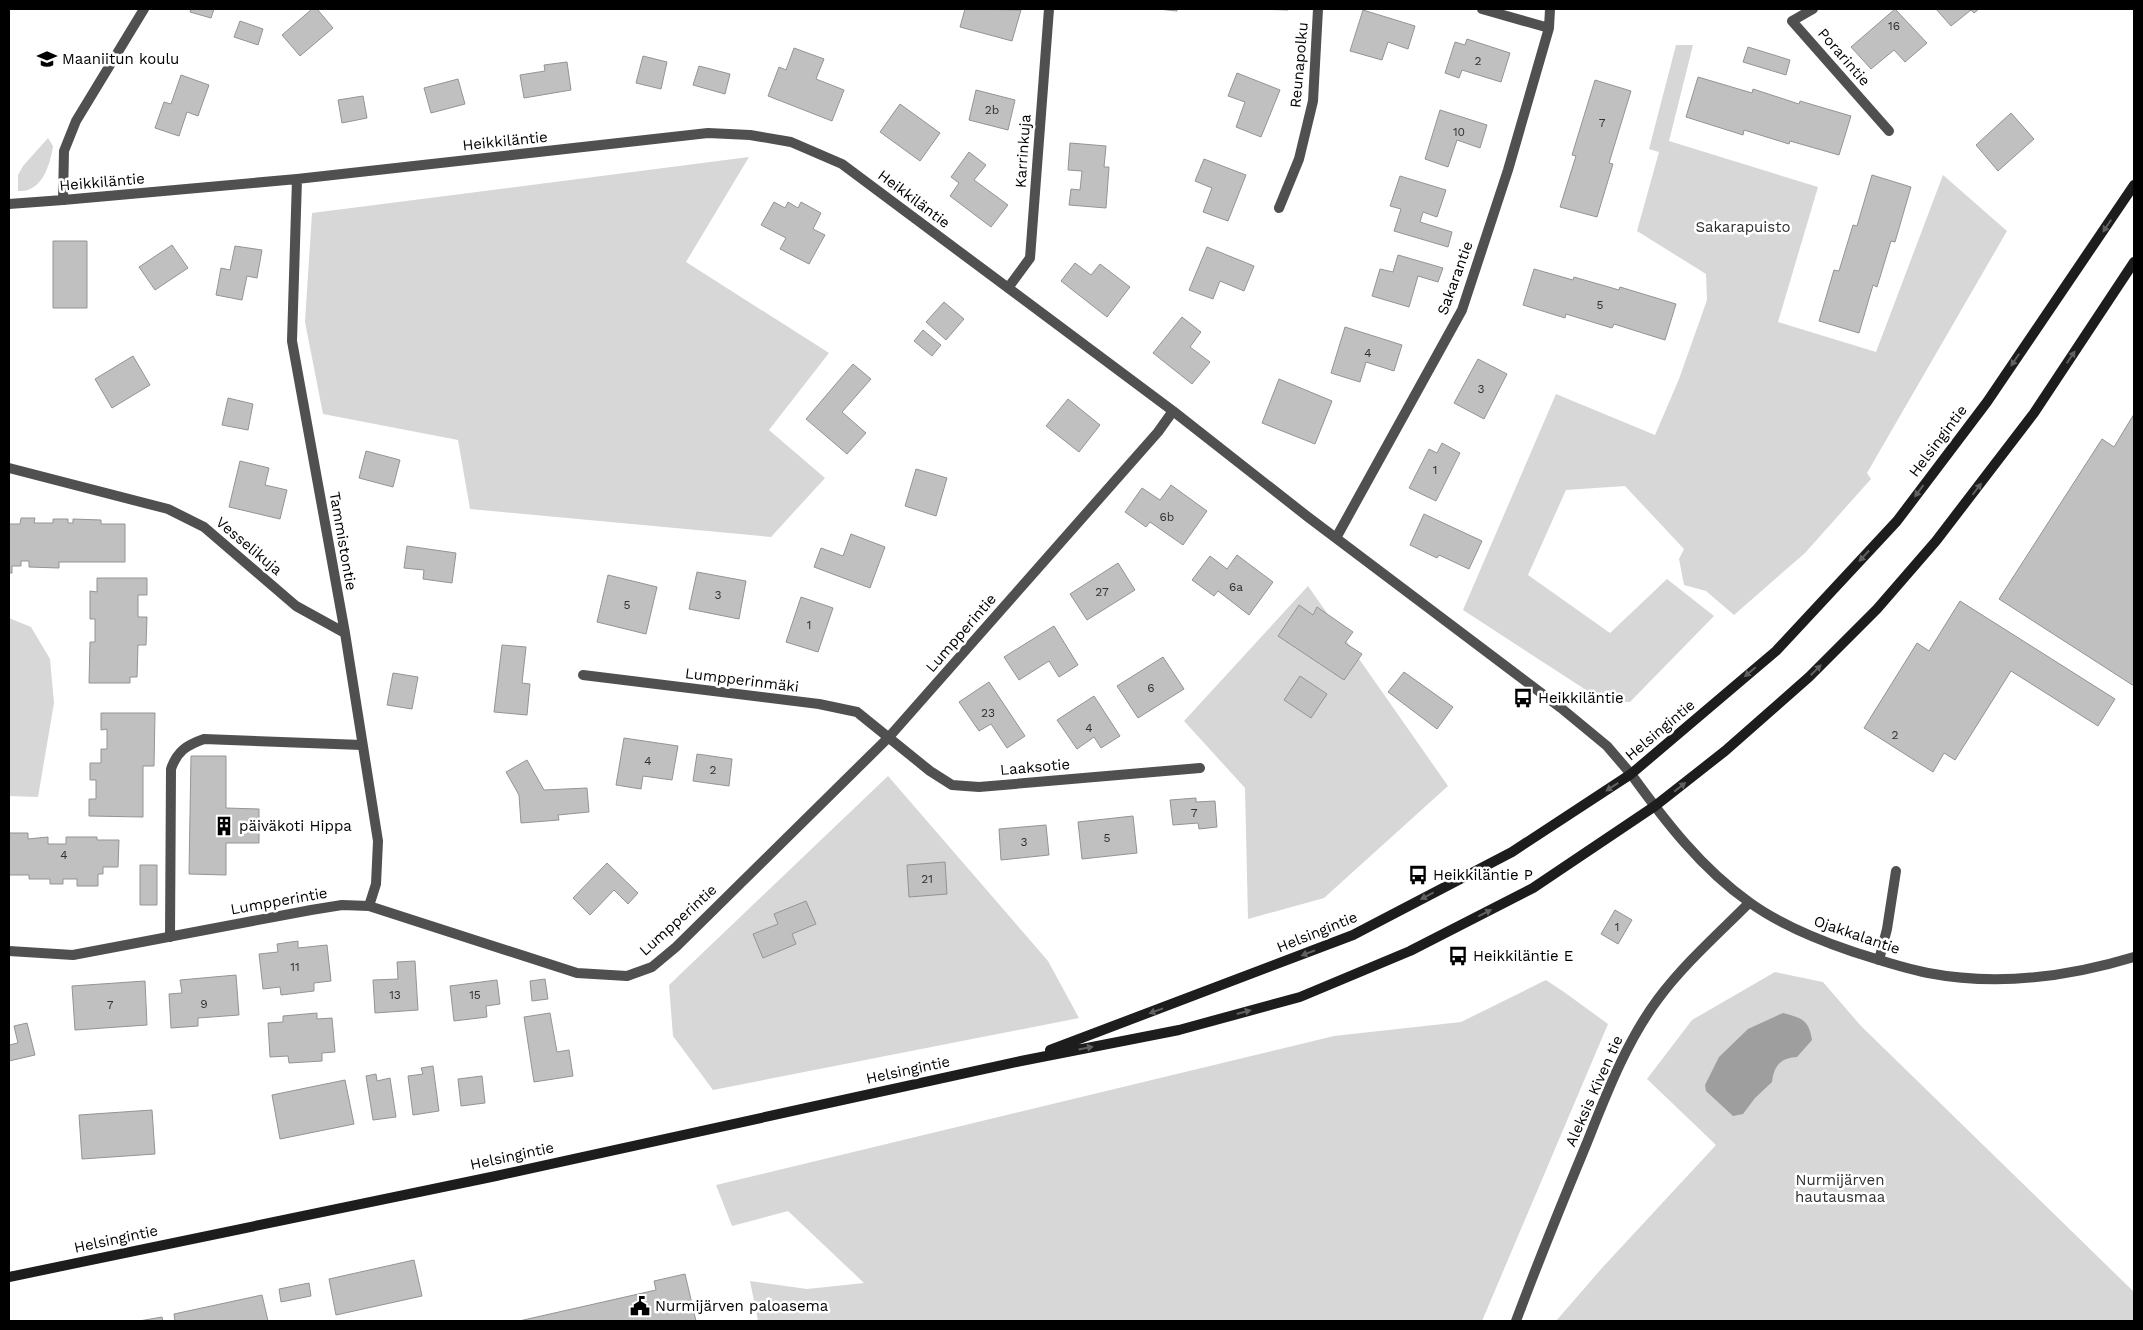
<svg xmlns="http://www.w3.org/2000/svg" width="2143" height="1330" font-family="'Work Sans',sans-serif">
  <rect width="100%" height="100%" fill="#fff"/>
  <!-- green -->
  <path fill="#d7d7d7" d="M1676,45H1693L1669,141L1818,187L1778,322L1876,352L1943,175L2007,231L1867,473L1871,479L1805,553L1734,615L1706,591L1684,585L1679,559L1684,549L1625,486L1566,490L1528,575L1610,633L1667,579L1714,616L1630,702L1603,701L1463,610L1556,394L1655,435L1679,379L1707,300L1706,274L1637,231L1659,152L1649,149Z
    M48,138L53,146C51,160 45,183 30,189C27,191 22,191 18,191V175L23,166Z
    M749,157L686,262L829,353L769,430L825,478L771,537L470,509L458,440L323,414L305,322L312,213Z
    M1308,586L1448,786L1324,898L1248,919L1245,788L1184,721Z
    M9,618L31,627L50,659L54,703L38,797L9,796Z
    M888,776L1048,961L1079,1018L713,1090L673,1036L669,985Z
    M1775,972L1823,982L1861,1026L2134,1292V1321H1556L1602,1268L1716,1145L1647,1079L1692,1020Z
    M1546,980L1564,992L1608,1024L1482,1321H758L750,1281L807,1289L864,1283L788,1211L732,1226L716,1185L1334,1036L1461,1022Z"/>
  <!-- water -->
  <path fill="#9e9e9e" d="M1783,1013C1802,1018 1809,1020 1812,1040L1797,1057C1781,1058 1774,1065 1772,1082L1755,1098L1743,1114L1733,1116L1706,1091L1705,1085L1719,1057L1748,1029Z"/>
  <!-- building -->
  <path fill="#c0c0c0" stroke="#949494" d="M191,9H214L211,18L190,12Z
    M312,9H317L333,28L300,56L282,35Z
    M965,9L1021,10L1012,41L960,27Z
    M1158,9H1177V11Z
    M1256,9H1288V10Z
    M1895,9L1927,43L1905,62L1894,50L1871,69L1851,47Z
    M1936,9H1979L1974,13L1971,10L1951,26Z
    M1363,10L1415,26L1408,49L1388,42L1382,60L1350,51Z
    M240,21L263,29L258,45L234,37Z
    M1467,39L1510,53L1501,82L1462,70L1459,78L1445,73L1455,42L1465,45Z
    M1748,47L1790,60L1786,75L1743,62Z
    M794,48L824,59L816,79L844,90L832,121L768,96L779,67L786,70Z
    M643,56L667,62L661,89L636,83Z
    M567,62L571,90L524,98L520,75L545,71L544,65Z
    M699,66L730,74L725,94L693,85Z
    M1237,73L1280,90L1261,137L1236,127L1245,102L1228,96Z
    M181,75L209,85L198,116L187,112L179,136L155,128L164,102L171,104Z
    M1698,77L1752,93L1753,89L1799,104L1800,101L1851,116L1839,155L1790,141L1789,144L1744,130L1743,135L1686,117Z
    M458,79L465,104L431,113L424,88Z
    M1595,80L1631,91L1609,163L1613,164L1597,217L1560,207L1576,156L1572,155Z
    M976,90L1015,100L1008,130L969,120Z
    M363,96L367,118L342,123L338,100Z
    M900,104L940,133L920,161L880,132Z
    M1440,110L1487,125L1480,148L1457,140L1448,167L1425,159Z
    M2011,113L2034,139L1998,171L1976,145Z
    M1070,143L1106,146L1104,167H1109L1106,208L1069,205L1071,189L1080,190L1082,171L1068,170Z
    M969,152L986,165L974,180L1008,205L991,227L950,196L959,183L951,177Z
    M1204,159L1246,175L1228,221L1203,212L1212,188L1195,181Z
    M1872,175L1911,187L1895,242L1891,241L1877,287L1873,285L1859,333L1819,321L1834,270L1839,271L1853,225L1857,226Z
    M1400,176L1446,190L1437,217L1423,212L1420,222L1452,232L1448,247L1394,231L1401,209L1390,206Z
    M774,202L785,208L788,202L798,208L801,202L821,213L813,229L825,235L809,264L780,249L786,238L761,225Z
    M53,241H87V308H53Z
    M172,245L188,268L155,290L139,267Z
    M235,246L262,250L257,278L247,276L242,300L216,295L221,268L230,270Z
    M1207,247L1254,266L1244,291L1220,281L1213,299L1189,290Z
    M1398,255L1443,268L1438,282L1418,276L1409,307L1372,296L1380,269L1393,272Z
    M1075,263L1091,275L1100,264L1130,287L1107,317L1061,281Z
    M1534,269L1573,280L1574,277L1619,290L1620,287L1676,304L1665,340L1614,324L1612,328L1566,314L1565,318L1523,305Z
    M944,302L964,319L946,340L926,322Z
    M1182,317L1201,332L1190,347L1210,362L1192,384L1153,353Z
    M1345,327L1402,345L1394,371L1366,362L1360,382L1331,373Z
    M923,330L941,345L932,356L914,341Z
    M133,356L150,385L112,408L95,379Z
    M1478,359L1507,374L1484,419L1454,403Z
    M853,364L871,379L842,412L866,433L847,454L806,419Z
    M1279,379L1332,401L1315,444L1262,423Z
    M228,398L253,404L248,430L222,425Z
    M1068,399L1100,425L1079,452L1046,426Z
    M2134,414V686L1999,599L2102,439L2114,447Z
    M1442,443L1460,453L1436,501L1409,488L1429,449L1437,453Z
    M366,451L400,460L393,487L359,478Z
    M240,461L269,468L265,485L287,490L280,519L229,507Z
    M916,469L947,478L936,516L905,506Z
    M1171,485L1207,511L1183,545L1150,522L1146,527L1125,512L1142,488L1160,500Z
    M1424,514L1482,541L1469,569L1439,555L1437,558L1410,545Z
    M21,518H35L34,523H53V519H68V523H73V519L101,520V524H125V562H59V568L29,567V561H21V566H12V573H9V524H20Z
    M851,534L885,547L870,588L814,567L821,548L843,556Z
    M407,546L456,553L452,583L423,579L424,570L404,568Z
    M1237,555L1273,582L1249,615L1218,591L1214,596L1192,580L1210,556L1227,569Z
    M1118,563L1135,590L1087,620L1070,594Z
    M697,572L746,581L739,619L689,609Z
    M608,575L657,587L646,634L597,622Z
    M97,578H147V595H138V617H147L146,645H138L137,677H130V683H89L90,642H95V619H90V591L97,592Z
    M801,597L833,608L818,652L786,642Z
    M1960,601L2115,699L2098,726L2011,671L1955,760L1944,753L1933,772L1864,728L1917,643L1929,651Z
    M1299,605L1313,615L1317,607L1353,632L1345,643L1362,654L1344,680L1278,636Z
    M1054,626L1078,665L1059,677L1049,661L1019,680L1004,657Z
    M502,645L526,647L522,683L530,684L527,715L494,712Z
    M1163,657L1184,689L1138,718L1117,686Z
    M1404,672L1453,707L1437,729L1388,692Z
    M393,673L418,677L412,709L387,705Z
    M1300,676L1327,694L1311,718L1284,700Z
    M989,682L1025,736L1007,748L991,724L979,731L959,702Z
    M1094,696L1120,736L1101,748L1094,737L1077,749L1057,720Z
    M101,713H155L154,766H143V817L89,816V799H96V780H90V763H101V749H107V729L101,730Z
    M624,738L678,746L672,780L643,776L641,789L616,785Z
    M697,754L732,759L729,786L693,781Z
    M191,756H226V808L259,809V843H226V875L189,874Z
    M527,760L544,790L587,788L589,812L558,815L559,820L521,823L519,795L506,772Z
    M1196,798V802L1215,801L1217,827L1199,829L1198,823L1173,825L1170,800Z
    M1133,816L1137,853L1082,859L1078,822Z
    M1046,825L1049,855L1001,860L999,829Z
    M9,833H28V839L48,837V844H66V837H97V840H119L118,867H103V874H98V886H77V879H63V884H50V879H29V875H9Z
    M945,862L947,894L909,897L907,865Z
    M607,863L638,893L628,904L614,890L590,915L573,898Z
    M140,865H157V905H140Z
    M806,901L816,924L792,934L796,944L763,958L753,934L778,924L774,914Z
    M1615,910L1632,920L1618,944L1601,934Z
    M298,941V948L327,945L331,981L314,983V991L281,995L280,987L263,989L259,954L278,952L277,944Z
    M415,961L418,1010L375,1013L373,980L398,979L397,962Z
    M236,975L239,1015L198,1018V1026L171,1028L169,994L182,993L180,980Z
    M545,979L548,999L532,1001L530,981Z
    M497,980L500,1004L486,1006L487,1017L454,1021L450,986Z
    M145,981L147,1025L75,1030L72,986Z
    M317,1013V1019L332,1018L335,1052L322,1053V1061L289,1063L288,1056L270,1057L268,1023L283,1022V1016Z
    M550,1013L557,1052L569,1050L573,1076L534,1082L524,1017Z
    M27,1023L35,1055L9,1061V1042V1045L18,1043L14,1026Z
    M433,1066L439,1111L413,1115L408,1076L423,1074L421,1068Z
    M376,1074L377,1081L390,1078L396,1117L373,1120L366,1076Z
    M482,1076L485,1103L461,1106L458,1079Z
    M345,1080L354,1124L280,1139L272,1095Z
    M152,1110L155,1154L82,1159L79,1115Z
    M414,1260L422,1296L336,1315L329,1279Z
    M685,1274L696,1321H519L656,1290L654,1281Z
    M309,1283L311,1296L281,1302L279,1289Z
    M262,1295L268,1321H175L174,1314Z
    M162,1317L163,1321H139Z"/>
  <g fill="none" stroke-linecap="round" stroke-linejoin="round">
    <!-- service -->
    <path stroke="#505050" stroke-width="10" d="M170,937L171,769C177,751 187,745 204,739L362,745
      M1879,960L1887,929L1896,871"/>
    <!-- minor -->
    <path stroke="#505050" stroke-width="10" d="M1482,9L1549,28
      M1813,9L1792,21L1889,131
      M297,179L292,341L345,633L378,841L376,884L369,906
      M63,200L297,179L708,133L750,135L791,142L842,164L1173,411L1308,517L1561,708L1607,746L1631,774
      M1279,208L1299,159L1313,101L1318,9
      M1008,288L1030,258L1049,9
      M9,468L168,509L204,527L296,606L345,633
      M1336,538L1462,310L1508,170L1549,28L1550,9
      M583,675L819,704L857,712L930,771L952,785L979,787L1200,768
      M9,951L73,955L311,910L342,905L369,906L577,973L627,976L652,967L676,947L889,737L1158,432L1173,411"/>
    <!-- tertiary -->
    <path stroke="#505050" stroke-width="10" d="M9,204L63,200L64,151L76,121L144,9
      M1631,774C1665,821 1701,868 1749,902C1779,924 1816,939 1851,951C1876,959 1902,968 1928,973C1996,986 2068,977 2134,957
      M1516,1321C1538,1262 1562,1203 1586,1145C1606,1095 1626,1042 1658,999C1684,964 1718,934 1749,903"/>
    <!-- secondary -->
    <path stroke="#1d1d1d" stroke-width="10" d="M1050,1050L1353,935L1512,852L1631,774L1776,651L1897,521L1987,402L2134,185
      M9,1277L496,1176L1021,1061L1179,1030L1300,997L1410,951L1533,888L1655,806L1725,751L1809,677L1877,609L1936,541L2034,413L2134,262"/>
  </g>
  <!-- one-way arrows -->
  <defs><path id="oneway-solid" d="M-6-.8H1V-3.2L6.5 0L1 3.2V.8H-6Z" transform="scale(1.25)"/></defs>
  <g fill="#616161">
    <use href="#oneway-solid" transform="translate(2107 226) rotate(124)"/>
    <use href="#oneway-solid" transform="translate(2071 357) rotate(-56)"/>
    <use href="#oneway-solid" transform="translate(2015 360) rotate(124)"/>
    <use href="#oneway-solid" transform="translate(1977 489) rotate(-53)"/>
    <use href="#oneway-solid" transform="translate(1919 491) rotate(127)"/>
    <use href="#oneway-solid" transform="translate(1864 556) rotate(133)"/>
    <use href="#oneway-solid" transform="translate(1816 670) rotate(-45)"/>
    <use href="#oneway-solid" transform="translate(1750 672) rotate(140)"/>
    <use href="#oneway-solid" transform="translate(1612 787) rotate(147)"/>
    <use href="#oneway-solid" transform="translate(1680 787) rotate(-38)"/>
    <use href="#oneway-solid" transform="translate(1427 896) rotate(152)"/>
    <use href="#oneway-solid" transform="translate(1485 913) rotate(-27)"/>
    <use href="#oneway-solid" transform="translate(1308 953) rotate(159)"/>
    <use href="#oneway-solid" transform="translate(1156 1011) rotate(160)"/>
    <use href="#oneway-solid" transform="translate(1244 1012) rotate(-15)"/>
    <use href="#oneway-solid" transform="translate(1086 1048) rotate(-11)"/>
  </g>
  <!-- icons -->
  <defs>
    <symbol id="school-bare" viewBox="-9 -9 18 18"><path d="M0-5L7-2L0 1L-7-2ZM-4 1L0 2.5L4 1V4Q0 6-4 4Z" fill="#000" stroke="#fff" stroke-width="2.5" paint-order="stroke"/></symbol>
    <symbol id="bus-bare" viewBox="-9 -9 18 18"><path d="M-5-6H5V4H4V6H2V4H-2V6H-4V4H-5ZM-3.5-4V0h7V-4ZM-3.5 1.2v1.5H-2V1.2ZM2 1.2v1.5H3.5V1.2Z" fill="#000" stroke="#fff" stroke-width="2.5" paint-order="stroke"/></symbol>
    <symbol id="building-bare" viewBox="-9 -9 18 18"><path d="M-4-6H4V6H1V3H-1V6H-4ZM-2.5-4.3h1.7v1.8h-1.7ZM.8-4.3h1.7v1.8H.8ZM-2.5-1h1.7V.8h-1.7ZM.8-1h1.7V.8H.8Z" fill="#000" stroke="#fff" stroke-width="2.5" paint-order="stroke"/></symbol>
    <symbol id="civic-bare" viewBox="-9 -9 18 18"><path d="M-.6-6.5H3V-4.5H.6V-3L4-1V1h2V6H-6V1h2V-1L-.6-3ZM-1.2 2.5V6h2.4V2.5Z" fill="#000" stroke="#fff" stroke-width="2.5" paint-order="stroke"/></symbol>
  </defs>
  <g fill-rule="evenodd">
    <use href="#school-bare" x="33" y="45" width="28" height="28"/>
    <use href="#bus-bare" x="1509" y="684" width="28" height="28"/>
    <use href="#building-bare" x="210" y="812" width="28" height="28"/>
    <use href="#bus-bare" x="1404" y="861" width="28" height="28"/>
    <use href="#bus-bare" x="1444" y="942" width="28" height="28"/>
    <use href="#civic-bare" x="626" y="1292" width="28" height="28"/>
  </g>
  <g text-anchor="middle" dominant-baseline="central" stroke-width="5" stroke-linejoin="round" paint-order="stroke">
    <!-- number labels -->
    <g font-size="12" fill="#303030">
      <text x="1894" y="26">16</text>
      <text x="1478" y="61">2</text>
      <text x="992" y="110">2b</text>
      <text x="1602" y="123">7</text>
      <text x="1459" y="132">10</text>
      <text x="1600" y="305">5</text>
      <text x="1368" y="353">4</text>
      <text x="1481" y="389">3</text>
      <text x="1435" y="470">1</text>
      <text x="1167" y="517">6b</text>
      <text x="1236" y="587">6a</text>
      <text x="1102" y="592">27</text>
      <text x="718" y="595">3</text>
      <text x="627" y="605">5</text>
      <text x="809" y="625">1</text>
      <text x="1151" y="688">6</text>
      <text x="988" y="713">23</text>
      <text x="1089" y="728">4</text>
      <text x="1895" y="735">2</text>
      <text x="648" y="761">4</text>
      <text x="713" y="770">2</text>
      <text x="1194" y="813">7</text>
      <text x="1107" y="838">5</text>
      <text x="1024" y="842">3</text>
      <text x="64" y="855">4</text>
      <text x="927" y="879">21</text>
      <text x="1617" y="927">1</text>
      <text x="295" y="967">11</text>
      <text x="395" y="995">13</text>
      <text x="475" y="995">15</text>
      <text x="204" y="1004">9</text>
      <text x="110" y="1005">7</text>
    </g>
    <!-- street labels -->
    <g font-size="15" fill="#000" stroke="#fff">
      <text transform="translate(1844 57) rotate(49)">Porarintie</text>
      <text transform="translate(1299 65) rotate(-85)">Reunapolku</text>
      <text transform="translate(505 141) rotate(-6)">Heikkiläntie</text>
      <text transform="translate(1023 151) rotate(-86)">Karrinkuja</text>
      <text transform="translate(102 182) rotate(-5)">Heikkiläntie</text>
      <text transform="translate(914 199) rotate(37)">Heikkiläntie</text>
      <text transform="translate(1455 278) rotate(-70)">Sakarantie</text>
      <text transform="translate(1938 441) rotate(-53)">Helsingintie</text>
      <text transform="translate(343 541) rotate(80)">Tammistontie</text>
      <text transform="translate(249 546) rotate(40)">Vesselikuja</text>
      <text transform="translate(961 633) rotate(-49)">Lumpperintie</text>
      <text transform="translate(742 680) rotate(7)">Lumpperinmäki</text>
      <text transform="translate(1660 730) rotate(-40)">Helsingintie</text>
      <text transform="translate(1035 767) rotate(-5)">Laaksotie</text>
      <text transform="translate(279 901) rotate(-10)">Lumpperintie</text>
      <text transform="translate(678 920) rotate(-42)">Lumpperintie</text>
      <text transform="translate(1317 932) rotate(-22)">Helsingintie</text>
      <text transform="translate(1857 935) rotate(19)">Ojakkalantie</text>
      <text transform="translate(908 1070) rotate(-12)">Helsingintie</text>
      <text transform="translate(1594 1091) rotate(-66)">Aleksis Kiven tie</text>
      <text transform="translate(512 1156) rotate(-12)">Helsingintie</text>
      <text transform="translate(116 1239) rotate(-12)">Helsingintie</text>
    </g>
    <!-- poi labels -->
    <g font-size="15" fill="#000" stroke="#fff" text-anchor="start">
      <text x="62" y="59">Maaniitun koulu</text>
      <text x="1538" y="698">Heikkiläntie</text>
      <text x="239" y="826">päiväkoti Hippa</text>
      <text x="1433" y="875">Heikkiläntie P</text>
      <text x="1473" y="956">Heikkiläntie E</text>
      <text x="655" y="1306">Nurmijärven paloasema</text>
    </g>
    <!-- park labels -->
    <g font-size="15" fill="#2e2e2e" stroke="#fff">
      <text x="1743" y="227">Sakarapuisto</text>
      <text x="1840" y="1180">Nurmijärven<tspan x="1840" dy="17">hautausmaa</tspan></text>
    </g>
  </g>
  <!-- border -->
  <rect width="2143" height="1330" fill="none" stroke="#000000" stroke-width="20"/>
</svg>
